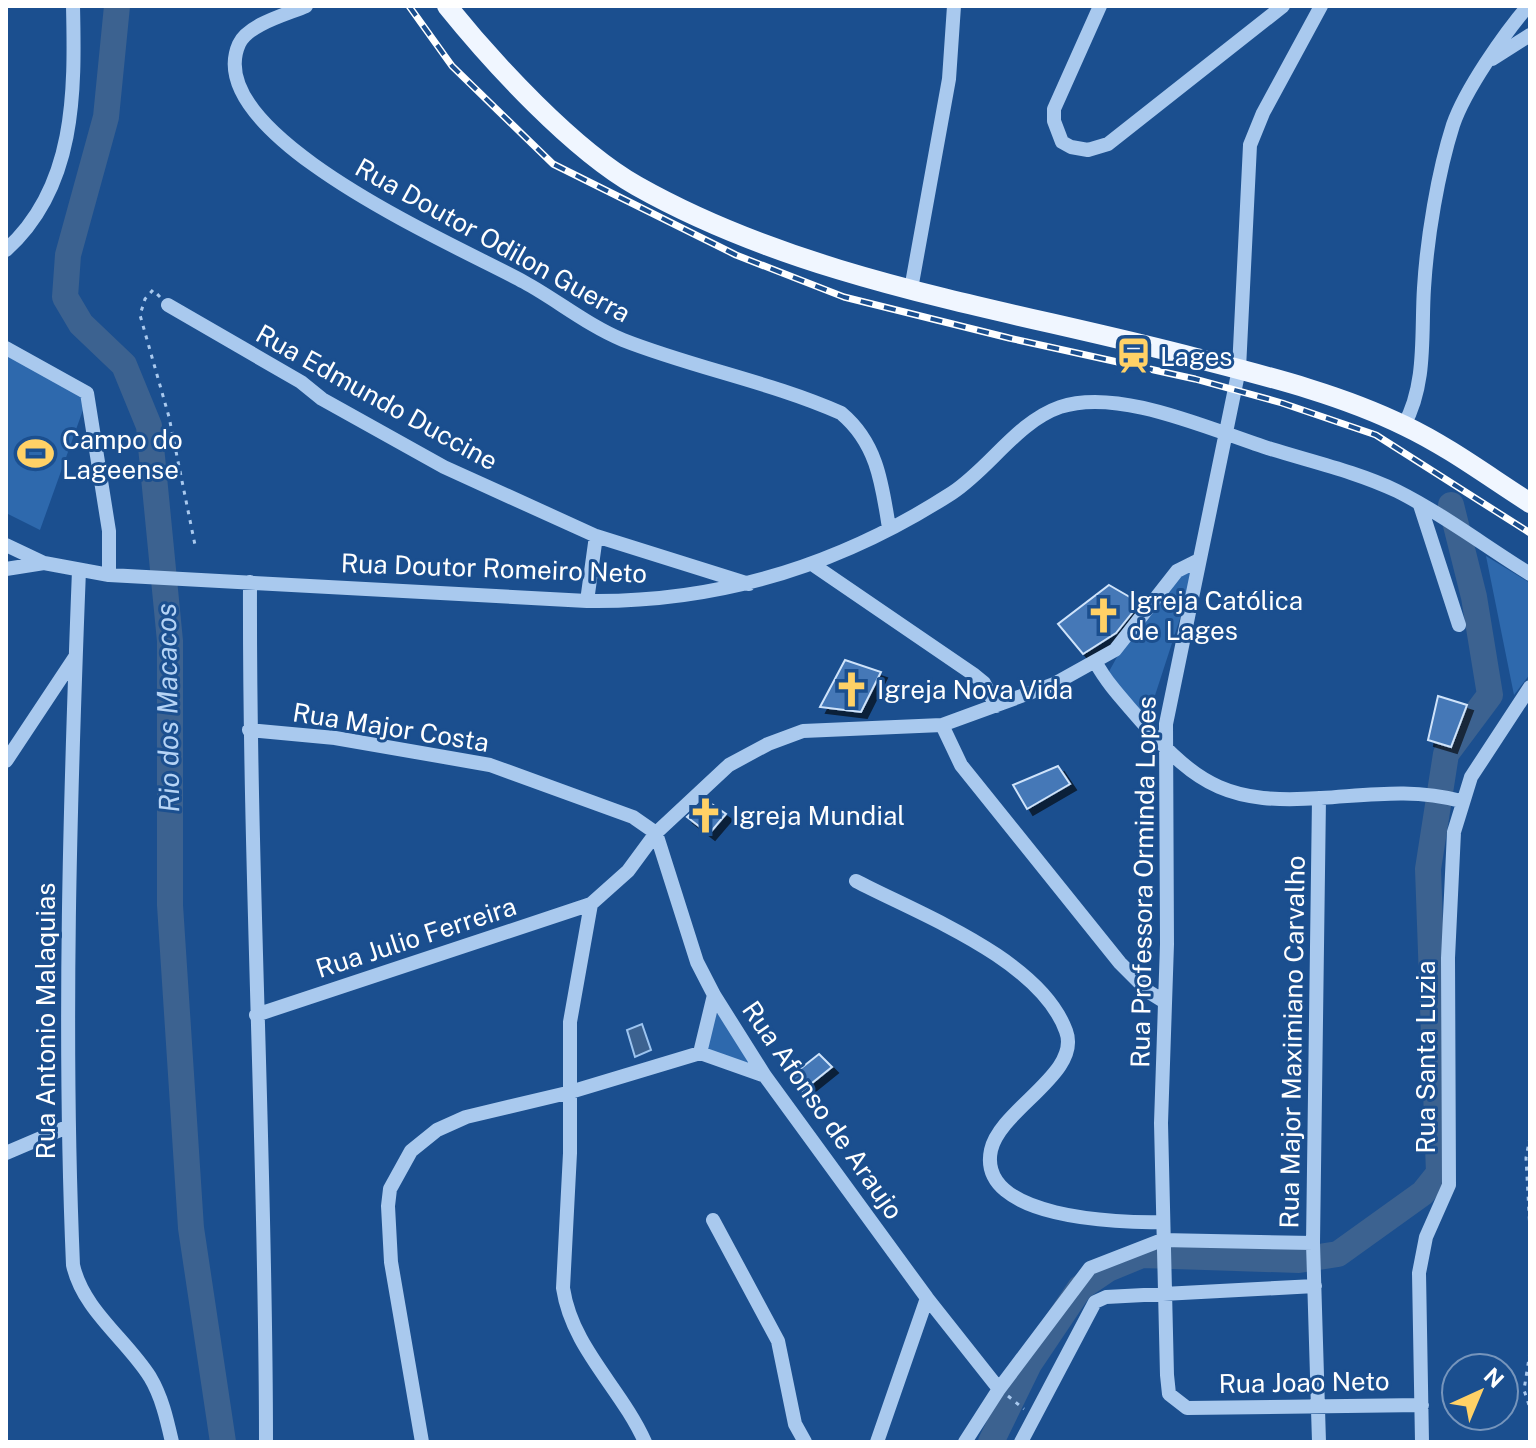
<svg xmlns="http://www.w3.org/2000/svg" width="1536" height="1448" font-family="'Public Sans',sans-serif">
  <defs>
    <filter id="shadow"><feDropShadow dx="6" dy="6" stdDeviation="0" flood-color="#0009"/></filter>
  </defs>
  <rect width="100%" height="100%" fill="#1b4f8f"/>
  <!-- green -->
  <path fill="#2e69ad" d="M6,353L88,396L40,530L6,513Z
    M1486,556L1530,583V674L1514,695Z
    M1199,560L1147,720L1106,677L1145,606Z
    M713,1008L760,1070L706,1053Z"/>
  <!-- water -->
  <path fill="#3c6290" stroke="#9cc4f0" stroke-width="2" d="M642,1024L651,1050L635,1057L627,1030Z"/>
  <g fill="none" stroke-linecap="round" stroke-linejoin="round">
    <!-- river -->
    <path stroke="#3c6290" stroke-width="26" d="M117,6L106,117L68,255L65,297L81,324L124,365L149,426L170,641V905L191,1228L223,1442
      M991,1442L1029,1364L1080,1288L1108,1269L1142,1255L1299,1260L1338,1254L1423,1193L1439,1173L1428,869L1446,754L1490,695L1474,597L1451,505"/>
  </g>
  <!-- building -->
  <path fill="#4478b7" stroke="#cfe3fa" stroke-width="2" filter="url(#shadow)" d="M1109,585L1140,603L1116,633L1083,654L1058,624Z
    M845,660L881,672L861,712L820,707Z
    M1438,696L1467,705L1451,747L1428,740Z
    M1058,766L1070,784L1027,809L1013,785Z
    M706,800L726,814L709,834L687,817Z
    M819,1054L832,1067L802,1091L790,1077Z"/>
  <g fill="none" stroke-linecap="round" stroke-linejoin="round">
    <!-- path -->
    <path stroke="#a9c9ee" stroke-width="3" stroke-dasharray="4 6" stroke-linecap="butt" d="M160,297L153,290L145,299L140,315L169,417L195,545
      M1530,1137L1526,1158L1530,1231
      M1530,1352L1524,1390L1530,1408
      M1008,1396L1024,1409"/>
    <!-- minor -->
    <path stroke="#a9c9ee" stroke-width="14" d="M306,6C288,14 248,24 239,44C198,136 463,248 524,282C557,300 587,325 623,340C694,368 771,382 841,413C877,443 882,483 889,528
      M1100,6L1054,109V121L1062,142L1071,147L1088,150L1108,144L1283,6
      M1321,6L1263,113L1250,145L1239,369L1166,724L1167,944L1161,1123L1167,1375L1169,1394L1187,1408L1422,1405
      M1492,59L1530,35
      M6,250C76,187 75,92 73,6
      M911,289L949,79L954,6
      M168,305L301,382L322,399L444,467L596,536L749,584
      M6,348L87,393L109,531V575
      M1404,425C1427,384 1421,333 1424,288C1427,238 1438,172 1453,125C1465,90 1504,34 1528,6
      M1420,505L1459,625
      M6,545L44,563L109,575L587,601C719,603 842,564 952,493C990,468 1017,422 1060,407C1120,387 1213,431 1271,449C1313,462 1357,472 1397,491C1443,514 1486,547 1530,574
      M812,564L973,674L984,683L996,706
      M6,569L44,563
      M79,570C70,801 63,1033 73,1265C83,1310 126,1339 150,1377C162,1397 167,1420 172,1442
      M250,582C249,869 266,1155 266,1442
      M587,601L596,536
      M1096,663C1108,685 1125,702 1141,721C1199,788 1231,804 1321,798C1370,795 1413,788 1461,801
      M942,725L961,765L1120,963L1149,992L1165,1002
      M249,730L335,738L490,765L633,817L656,833L697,962L714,995L765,1076L927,1298L999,1389
      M6,761L75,657
      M1319,798L1313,1243L1319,1442
      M856,881C919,914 1040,959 1066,1031C1082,1073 1000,1109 991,1150C976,1219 1120,1223 1162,1222
      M256,1015L591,904
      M700,1053L714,995
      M6,1153L67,1127
      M713,1220L778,1341L795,1424L805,1442
      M422,1442L391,1262L388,1206L390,1189L411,1151L437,1130L466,1117L567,1093L700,1053L765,1076
      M645,1442C621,1388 572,1348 563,1288L570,1153V1022L591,904L628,871L656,833L729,765L768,744L803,731L942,725L1054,684L1115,650L1177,571L1199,560
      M877,1442L927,1298
      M965,1442L999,1389L1090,1268L1162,1240L1313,1243
      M1021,1442L1095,1302L1106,1297L1315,1286
      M1422,1442L1419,1273L1426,1237L1449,1185L1448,958L1454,832L1471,777L1530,687"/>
    <!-- major -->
    <path stroke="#f0f6ff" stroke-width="20" d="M447,6C493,63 573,150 637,186C807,282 1010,309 1196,358C1266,376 1340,394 1405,426C1449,447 1489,477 1530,503"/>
    <defs>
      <path id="rail" d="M409,6L452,66L553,164L736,255L844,297L1009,338L1195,379L1282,403L1376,435L1530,533"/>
    </defs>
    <!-- rail casing -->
    <use href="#rail" stroke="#fff" stroke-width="7"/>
    <!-- rail -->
    <use href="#rail" stroke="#1b4f8f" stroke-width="4" stroke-dasharray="12" stroke-linecap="butt"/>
  </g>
  <!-- icons -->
  <defs>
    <symbol id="station-bare" viewBox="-9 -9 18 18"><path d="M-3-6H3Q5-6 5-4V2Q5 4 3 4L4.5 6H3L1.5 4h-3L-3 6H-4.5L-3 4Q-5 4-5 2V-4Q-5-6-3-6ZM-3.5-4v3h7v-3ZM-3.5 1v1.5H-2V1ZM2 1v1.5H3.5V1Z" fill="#ffd166" stroke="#1b4f8f" stroke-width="2.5" paint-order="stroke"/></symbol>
    <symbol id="stadium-bare" viewBox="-9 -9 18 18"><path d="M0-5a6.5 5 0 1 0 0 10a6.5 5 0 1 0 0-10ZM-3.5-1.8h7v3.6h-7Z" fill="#ffd166" stroke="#1b4f8f" stroke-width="2.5" paint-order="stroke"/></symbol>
    <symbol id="church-bare" viewBox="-9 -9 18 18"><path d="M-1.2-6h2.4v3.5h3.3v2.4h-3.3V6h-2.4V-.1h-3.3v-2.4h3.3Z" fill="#ffd166" stroke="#1b4f8f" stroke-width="2.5" paint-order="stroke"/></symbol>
  </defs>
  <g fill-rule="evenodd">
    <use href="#station-bare" x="1108" y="330" width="51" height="51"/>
    <use href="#stadium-bare" x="10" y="428" width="51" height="51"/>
    <use href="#church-bare" x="1078" y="590" width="51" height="51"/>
    <use href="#church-bare" x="826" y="664" width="51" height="51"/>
    <use href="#church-bare" x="680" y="790" width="51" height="51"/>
  </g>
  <g text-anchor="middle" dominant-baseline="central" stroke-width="6" stroke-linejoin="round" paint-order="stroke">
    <!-- street labels -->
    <g font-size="26" fill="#fff" stroke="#1b4f8f">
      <text transform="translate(493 240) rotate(29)">Rua Doutor Odilon Guerra</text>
      <text transform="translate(377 397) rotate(29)">Rua Edmundo Duccine</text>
      <text transform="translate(494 568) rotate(2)">Rua Doutor Romeiro Neto</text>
      <text transform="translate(391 727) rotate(9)">Rua Major Costa</text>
      <text transform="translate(1143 882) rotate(-89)">Rua Professora Orminda Lopes</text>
      <text transform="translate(416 937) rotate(-18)">Rua Julio Ferreira</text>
      <text transform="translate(45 1021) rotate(-90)">Rua Antonio Malaquias</text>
      <text transform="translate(1292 1042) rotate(-89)">Rua Major Maximiano Carvalho</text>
      <text transform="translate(1425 1057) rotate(-90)">Rua Santa Luzia</text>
      <text transform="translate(823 1110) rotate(55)">Rua Afonso de Araujo</text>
      <text transform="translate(1304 1382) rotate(-1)">Rua Joao Neto</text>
    </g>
    <!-- poi labels -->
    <g font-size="26" fill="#fff" stroke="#1b4f8f" text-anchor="start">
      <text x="1160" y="356">Lages</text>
      <text x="62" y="439">Campo do<tspan x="62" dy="30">Lageense</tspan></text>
      <text x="1129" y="600">Igreja Católica<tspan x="1129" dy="30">de Lages</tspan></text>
      <text x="877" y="689">Igreja Nova Vida</text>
      <text x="732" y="815">Igreja Mundial</text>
    </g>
    <!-- water labels -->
    <g font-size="28" font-style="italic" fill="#b5d3f5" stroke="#1b4f8f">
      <text transform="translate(167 708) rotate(-91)">Rio dos Macacos</text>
    </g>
  </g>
  <!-- border -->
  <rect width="1536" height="1448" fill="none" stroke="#ffffff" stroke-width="16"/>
  <!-- north arrow -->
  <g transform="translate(1480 1392) rotate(44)"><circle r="38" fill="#1b4f8f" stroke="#7695bc" stroke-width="2"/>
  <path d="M0-6L14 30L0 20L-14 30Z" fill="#ffd166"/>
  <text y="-12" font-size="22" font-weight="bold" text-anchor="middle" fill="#ffffff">N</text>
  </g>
</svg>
